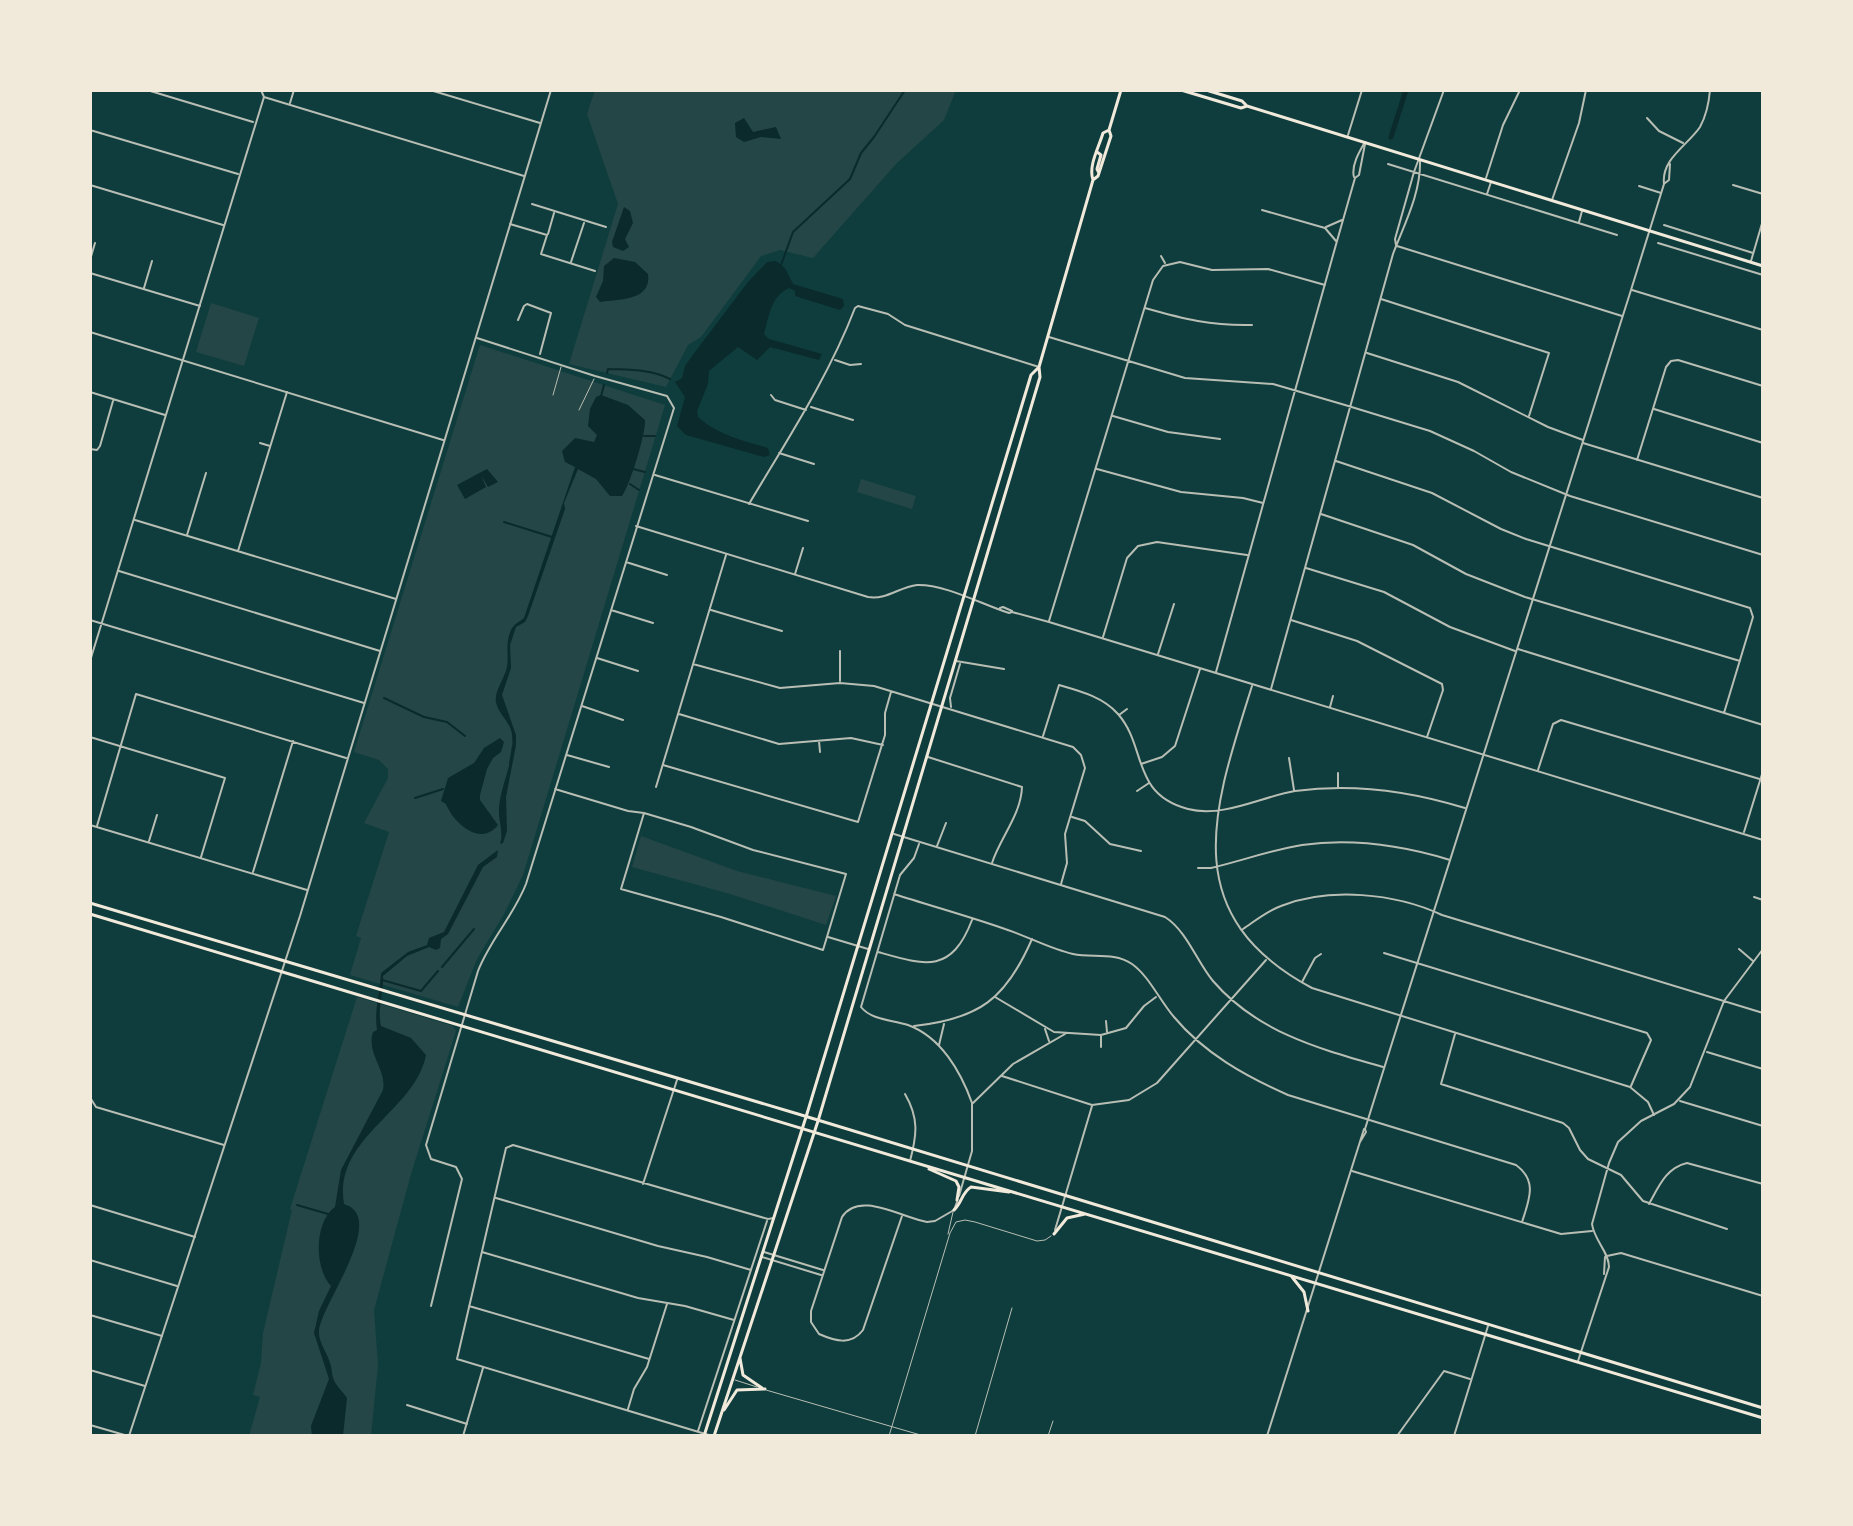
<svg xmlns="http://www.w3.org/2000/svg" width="1853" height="1526" font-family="Jost,sans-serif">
  <rect width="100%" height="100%" fill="#0f3d3e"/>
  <!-- green -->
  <path fill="#244646" d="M595,90H956L944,120L896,164L813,258L780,250L761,256L701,337L688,345L666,387L569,364L618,204L587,114Z
    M211,303L259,318L244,366L196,352Z
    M480,345L665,405L523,875L504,914L477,959L458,1007L350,975L361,938L356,936L389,832L364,823L388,778V769L379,760L354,752Z
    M861,479L916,496L912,509L857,492Z
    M641,836L737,871L836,896L826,925L730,894L632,867Z
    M357,997L453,1026L456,1031L411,1174L374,1310L378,1365L371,1436H249L260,1397L253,1395L261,1363L263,1333L292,1210L290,1209Z"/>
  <!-- water -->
  <path fill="#0a2a2b" d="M744,118L753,132L776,127L781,139L761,137L744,142L736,137L735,123Z
    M624,207L630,211L633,223L625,239L629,247L623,251L613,247L612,242Z
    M614,258L635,262L648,274C652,301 619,299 600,302L596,297L603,281L604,266Z
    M776,261L785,268L793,284L843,299L844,306L840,310L795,296V291L789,288C771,296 769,316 764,334L769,339L822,354L819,360L770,347L757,360L738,347L709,371L708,384L697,411L698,417C716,434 744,441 768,448L770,455L764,457L686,435L677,426L685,397L675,382L682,378L685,366L695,352L748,282L767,262Z
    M601,395L628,405L645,420C646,433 630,485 622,496H610L596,479L578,469L564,503L565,509L528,616L525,622L516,627L510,645L511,668L502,695L516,735V745L506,797L507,831L503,843L500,844C504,832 498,821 499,808C501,783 515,761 512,735C511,722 498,714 496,702C494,691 505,678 507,667C509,654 505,643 511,630C514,624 519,622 524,618L575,467L565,462L562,451L575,438L594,442L597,435L588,426L590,409L596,397Z
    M487,469L498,482L488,487L481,475L486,487L465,499L457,485Z
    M500,738L504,742L501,752L493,758L487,769L480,795V800L498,825C481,847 454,824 446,804L441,801L448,778L474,763L484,748Z
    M498,850L497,857L483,867L448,934L441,939L440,948L436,950L429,947L407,956L383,976C384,994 377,1008 381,1026L411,1038L426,1055C415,1112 333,1137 344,1204C389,1217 320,1306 319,1331C318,1342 328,1354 331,1366C332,1372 332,1378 336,1384C339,1389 344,1393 347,1398L343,1436H312L311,1426L329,1379L314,1333L319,1311L331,1286C314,1268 314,1222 335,1207L341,1170L383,1090C387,1069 366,1054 373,1032L377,1030C374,1010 380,993 381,973L408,952L427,945L429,938L444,932L478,865Z"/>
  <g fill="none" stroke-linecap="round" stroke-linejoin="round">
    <!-- stream -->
    <path stroke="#0a2a2b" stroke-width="2" d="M781,265L793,232L850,179L861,153L874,137L905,90
      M607,373L608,369C629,370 651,369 670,379
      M601,396L604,385
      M644,436H655
      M633,469L645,472
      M630,484L639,490
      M504,522L552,537
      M384,698L424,717L447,722L465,736
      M510,764L513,746
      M415,798L443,789
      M442,967L474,929
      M382,980L421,991L438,971
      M297,1205L328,1214"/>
    <!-- canal -->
    <path stroke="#0a2a2b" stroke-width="5" d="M1391,137L1406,90"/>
    <!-- service -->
    <path stroke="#b8beb3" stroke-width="1" d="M553,395L561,367
      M579,410L594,379
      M948,1234L953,1212
      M735,1380L757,1387
      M766,1390L924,1436
      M889,1436L950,1233L956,1222L965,1220L975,1222L1037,1241L1045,1240L1051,1236
      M975,1436L1012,1308
      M1048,1436L1053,1421"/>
    <!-- minor -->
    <path stroke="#b8beb3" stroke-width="2" d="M147,90L253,122
      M261,90L264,97L524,176
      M430,90L540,123
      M290,103L294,90
      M1647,118L1659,131L1683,143
      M90,130L238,174
      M1348,135L1362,90
      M1388,164L1617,235
      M1354,177C1351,166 1359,152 1365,142
      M1486,178L1503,125L1520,90
      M90,185L223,225
      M1733,185L1763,194
      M1639,186L1661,193
      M1487,194L1491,182
      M1552,200L1579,123L1586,90
      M532,204L606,227
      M1262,210L1325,228L1336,241
      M1579,222L1582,211
      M510,224L547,235L541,254L595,271
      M1664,225L1753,253
      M1326,227L1342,220
      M548,234L554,213
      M1658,243L1763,275
      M1396,245L1395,239L1414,172L1444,90
      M1397,246L1622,316
      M1161,256L1165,263
      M90,260L95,243
      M1751,261L1763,220
      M571,262L584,223
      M90,273L200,306
      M144,288L152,261
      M1632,290L1763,330
      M1381,299L1549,353L1529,416
      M1145,308C1184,319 1211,326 1252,325
      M518,320L524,306L527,304L551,313L540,354
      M1049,337L1185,378L1273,384L1345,405L1430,431L1474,451L1511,472L1570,496L1763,555
      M1367,353L1458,382L1548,427L1583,440
      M835,360L850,365L861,364
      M90,392L165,415
      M771,395L775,400L806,410
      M811,407L853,420
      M1654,409L1763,443
      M1113,416L1168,432L1220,439
      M260,443L270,446
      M1583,443L1763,498
      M90,449L97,450L100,446L113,401
      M779,453L814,464
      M1637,460L1666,367L1671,361L1678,360L1763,386
      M1336,461L1432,493L1501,529L1526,539L1750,608L1753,617L1724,713
      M1097,469L1181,492L1243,498L1263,503
      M655,475L808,521
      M749,504C787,440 828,378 855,308L858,306L888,314L905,325L1039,367
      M1321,514L1413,545L1466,574L1525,597L1740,661
      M135,520L396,599
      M187,535L206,473
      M238,551L287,392
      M626,562L667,575
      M1306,568L1384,592L1450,627L1515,651
      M119,571L380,651
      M795,574L803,548
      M611,610L653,623
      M711,610L782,631
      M90,620L364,703
      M1291,620L1357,641L1442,684L1443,690L1427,737
      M1049,621L1153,280L1163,266L1180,262L1212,270L1268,269L1325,285
      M1103,637L1127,558L1138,546L1157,542L1247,555
      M1518,649L1763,725
      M840,651V681
      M1158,654L1174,604
      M597,658L638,671
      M90,661L264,97
      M956,661L1004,669
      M693,664L780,688L840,683L874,686L1073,747L1081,755L1085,768L1065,834L1067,863L1061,884
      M1216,672L1337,241L1355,178L1359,175L1365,144
      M1252,686C1214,807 1174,914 1312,988L1630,1087L1648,1102L1654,1115
      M1271,689L1393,254C1404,225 1421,193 1420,161
      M582,706L623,720
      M951,707L950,698L960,664
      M1330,707L1333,696
      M679,714L779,744L851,738L883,745
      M1119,715L1127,709
      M1043,736L1059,685C1080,691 1103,697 1118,714C1147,747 1131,794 1188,809C1223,818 1260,797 1295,791C1353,783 1410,791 1465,808
      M90,737L225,778L201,857
      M819,741L820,752
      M567,755L609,767
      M928,757L1022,787C1021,815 1000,838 992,863
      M1289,758L1294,790
      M1141,764L1162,757L1175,746L1200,669
      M663,765L858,822L885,735V713L891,692
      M1538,770L1553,724L1561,720L1763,780
      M1338,773V788
      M656,787L726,555
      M555,789L628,811L644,813L691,827L753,850L846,874L823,950L721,917L621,889L644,813
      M1137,791L1149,783
      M1072,817L1085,821L1110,844L1141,851
      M90,825L307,890
      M97,826L136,694L346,758
      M1744,832L1763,771
      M894,834L1165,917C1187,931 1197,962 1213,981C1258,1033 1320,1049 1383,1067
      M149,841L157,815
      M919,844L914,858L900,875L861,1007C871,1020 893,1020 908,1025C941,1037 961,1072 972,1103
      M937,846L946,823
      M1198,868H1211C1241,861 1271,850 1302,845C1352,838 1401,845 1450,860
      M253,872L293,741
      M894,894C931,906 968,916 1005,929C1027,936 1050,949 1073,954C1093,958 1114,952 1132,964C1149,976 1160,1001 1174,1017C1204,1053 1245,1076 1288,1095L1516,1165C1538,1181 1529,1200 1522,1222
      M1754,897L1763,900
      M1243,929C1255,921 1267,911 1281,906C1329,887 1395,893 1442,915L1763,1013
      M828,937L868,949
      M1739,949L1753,961
      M878,952C924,965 951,975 972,920
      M1384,953L1647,1033L1651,1040L1631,1086
      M1302,982L1315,958L1321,954
      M995,997L1054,1032L1101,1035L1126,1028L1144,1006L1156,997
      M1106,1021L1107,1032
      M914,1026C979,1019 1006,999 1032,939
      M1045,1029L1049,1041
      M1455,1034L1441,1084L1563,1123L1569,1128L1580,1150L1588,1159L1621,1175L1643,1201L1727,1229
      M939,1045L944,1024
      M1101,1047V1036
      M1707,1052L1763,1069
      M1002,1076L1092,1105L1129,1100L1157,1083L1266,960
      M905,1094C919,1118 917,1135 910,1161
      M91,1099L96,1107L224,1145
      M1680,1101L1763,1126
      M1352,1171L1561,1234L1592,1231
      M643,1184L677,1080
      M959,1196L972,1151V1104L1013,1064L1065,1034
      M496,1198L658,1246L707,1257L751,1270
      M1649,1204C1659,1186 1666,1168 1687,1163L1763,1184
      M90,1205L195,1237
      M902,1216L863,1330C851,1346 835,1341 819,1334L811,1322V1311L842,1217C859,1190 902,1218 927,1222L935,1221L954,1210L957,1202
      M1055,1230L1092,1106
      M482,1252L638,1298L685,1306L734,1320
      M764,1252L823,1270
      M1607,1256L1621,1253L1763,1296
      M762,1257L821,1275
      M90,1260L177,1286
      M1604,1274L1605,1257
      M431,1306L462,1179L456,1167L431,1159L426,1145L478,971C490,940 514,915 526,884L674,408L667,396L595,376L477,338
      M469,1306L649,1359
      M90,1315L162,1336
      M1578,1361L1609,1267C1609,1252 1594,1240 1592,1224L1609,1163L1618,1142L1641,1121L1674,1104L1690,1087L1724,1001L1763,949
      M90,1370L145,1386
      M407,1405L467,1424
      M628,1409L634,1389L647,1367L667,1304
      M90,1425L128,1436
      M698,1431L767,1221
      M463,1436L483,1368
      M712,1436L457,1359L506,1148L513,1145L768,1219L774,1218
      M1397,1436L1444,1371L1470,1379"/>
    <!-- tertiary -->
    <path stroke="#b8beb3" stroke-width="2" d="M1665,183L1669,180L1670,164
      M90,332L443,440
      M636,526L868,597C887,600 899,587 917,585C945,584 983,605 1009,613L1012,612L1049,622L1763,840
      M1000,608L1003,607L1012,611
      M1360,1142L1366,1132L1365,1129L1392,1043L1631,290L1664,184C1661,159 1688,145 1700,127C1706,116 1709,102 1710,90
      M129,1436L300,916L551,90
      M1267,1436L1364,1129
      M1454,1436L1488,1326"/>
    <!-- secondary -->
    <path stroke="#f1e9da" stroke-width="3" d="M1181,90L1241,108L1247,106
      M1206,90L1242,101L1247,106L1763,266"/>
    <!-- primary -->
    <path stroke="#f1e9da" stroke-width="3" d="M1097,152L1101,155L1097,169L1099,173
      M1093,180C1088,166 1099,147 1103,133L1109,130
      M90,903L798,1114L1763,1408
      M90,914L1763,1418
      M929,1169L956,1181L959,1187L957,1200
      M954,1210C962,1203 962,1192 971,1187L1009,1192
      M1054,1234L1067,1218L1085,1214
      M1292,1277L1304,1292L1308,1311
      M740,1358L743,1375L762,1388
      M724,1410L737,1390L765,1389
      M704,1436L806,1117L1031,375L1039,367
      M714,1436L818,1121L1040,377L1039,367L1093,180L1098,176L1111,136L1109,130L1121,90"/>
  </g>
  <!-- border -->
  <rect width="1853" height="1526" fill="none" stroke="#f1e9da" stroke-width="184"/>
</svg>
